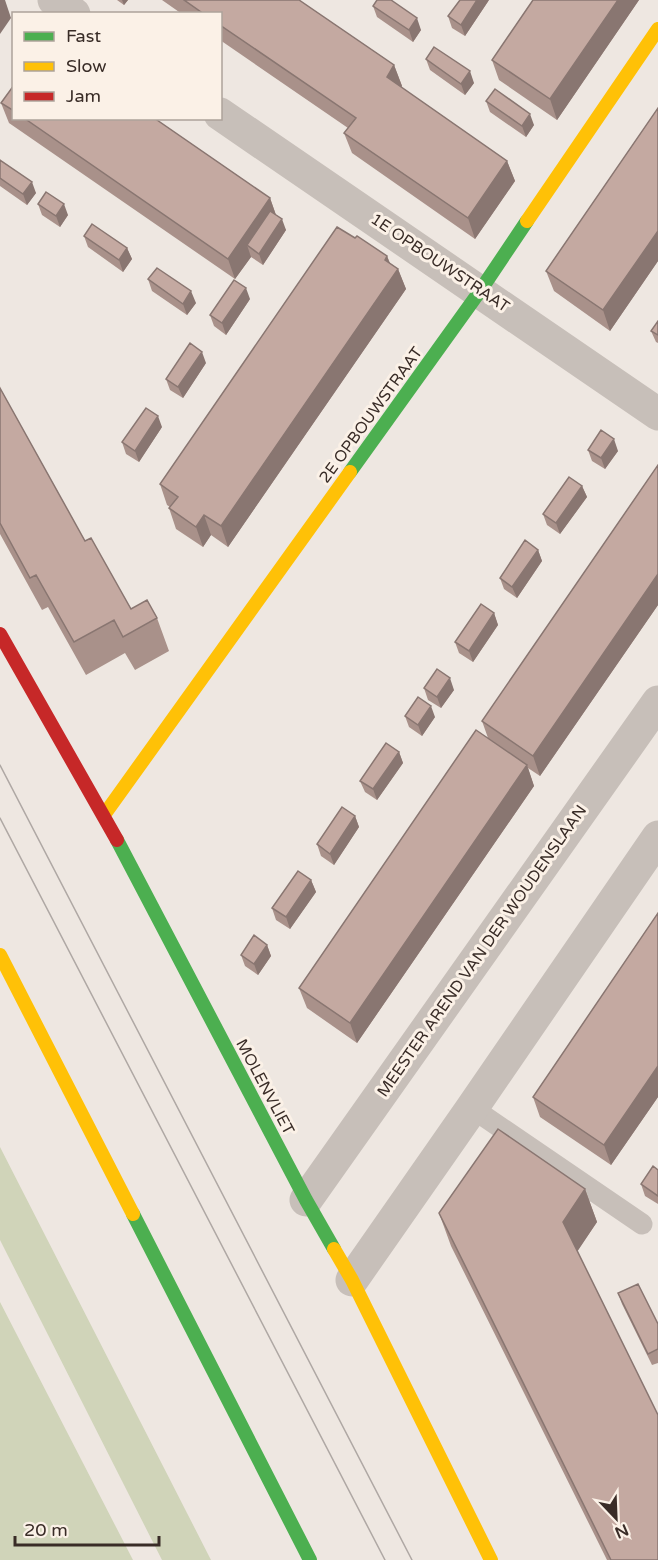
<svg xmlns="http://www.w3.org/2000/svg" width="658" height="1560" font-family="'Varela Round',sans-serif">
  <rect width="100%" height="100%" fill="#eee7e1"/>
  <!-- green -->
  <path fill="#d0d4b9" d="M0,1147L211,1560H162L0,1240Z
    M0,1302L133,1560H0Z"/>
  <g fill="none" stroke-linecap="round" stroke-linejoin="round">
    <!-- lane -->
    <path stroke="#c7bfb9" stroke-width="21" d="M472,1108L642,1224"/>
    <!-- street -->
    <path stroke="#c7bfb9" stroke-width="33" d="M54,0L74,14
      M220,114L658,414
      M306,1200L658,702
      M352,1280L472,1108L658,837"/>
    <!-- fast -->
    <path stroke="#4caf50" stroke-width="14" d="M350,472L480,291L527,221
      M117,840L306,1200L334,1249
      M133,1214L310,1560"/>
    <!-- slow -->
    <path stroke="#ffc107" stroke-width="14" d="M527,221L658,29
      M104,815L350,472
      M0,955L133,1214
      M334,1249L352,1280L491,1560"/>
    <!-- jam -->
    <path stroke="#c62828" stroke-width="14" d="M0,634L117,840"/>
    <!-- tram -->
    <path stroke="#afa8a4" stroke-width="1.5" d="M0,765L412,1560
      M0,818L385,1560"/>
  </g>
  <!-- wall -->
  <path fill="#a9918a" d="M117,0H128L124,5Z
    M162,0H299L394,65L402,86L401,87L507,161L515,181L475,239L352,153L344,133L348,128L220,40V14H182Z
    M489,0L465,36L452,28L448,16Z
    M533,0H639L557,120L499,80L492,60Z
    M373,6L421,30L413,42L377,17Z
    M426,59L474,83L465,95L430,70Z
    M14,85V118H154L270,198L276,215L286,230L263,265L251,257L235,279L9,123L1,103Z
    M486,101L534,125L526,137L490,112Z
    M658,108V261L610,331L554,291L546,271Z
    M0,160L36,193L27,205L0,186Z
    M38,204L68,215L60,227L42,215Z
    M84,236L127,248L132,259L123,272L88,247Z
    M355,238L387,256L390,263L398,269L406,289L228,547L211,535L203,547L176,529L169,508L170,507L167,505L160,484Z
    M148,279L196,303L187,315L152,291Z
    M250,299L226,335L214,326L210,315Z
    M658,321V343L656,342L651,331Z
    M206,363L183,398L170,390L166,379Z
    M0,388L85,541L131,609L157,618L169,651L135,670L125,653L86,675L48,607L42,610L0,534Z
    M162,427L139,462L126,454L122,442Z
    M588,450L618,451L605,469L592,461Z
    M658,465V605L540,776L528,768L534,786L357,1043L307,1008L299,988L488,738L482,721Z
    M582,486L587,497L560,534L547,525L543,514Z
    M538,550L542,561L517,598L504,589L500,578Z
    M494,613L498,625L473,662L459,653L455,642Z
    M424,688L454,690L441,708L428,700Z
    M405,716L435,717L422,736L409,727Z
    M399,752L403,763L377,800L365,792L360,781Z
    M355,816L359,827L334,865L321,856L317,844Z
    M311,880L316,892L290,929L276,920L272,908Z
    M658,913V1097L611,1165L540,1117L533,1097Z
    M267,945L271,956L258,975L245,966L241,955Z
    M658,1170V1204L645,1196L641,1184Z
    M585,1189L597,1222L577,1251L658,1560H607L451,1246L439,1213Z
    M618,1293L658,1324V1363L652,1365L622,1304Z"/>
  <!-- shaded-wall -->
  <path fill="#897671" d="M0,0H5L11,18L0,34Z
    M122,0H128L124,5Z
    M477,0H489L465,36L461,25Z
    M618,0H639L557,120L550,99Z
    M417,18L421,30L413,42L409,30Z
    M394,65L402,86L394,98L387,77Z
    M470,71L474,83L465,95L461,84Z
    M530,114L534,125L526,137L522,126Z
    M507,161L515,181L475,239L468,218Z
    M32,182L36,193L27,205L23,194Z
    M270,198L277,218L247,245L251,257L235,279L228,259Z
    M64,204L68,215L60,227L56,216Z
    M282,219L286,230L263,265L259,254Z
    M658,231V261L610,331L603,310Z
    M127,248L132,259L123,272L119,260Z
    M387,256L394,275L398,269L406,289L228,547L221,526Z
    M246,288L250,299L226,335L222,323Z
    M191,291L196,303L187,315L183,304Z
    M202,352L206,363L183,398L178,387Z
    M158,416L162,427L139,462L135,451Z
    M614,439L618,451L605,469L601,458Z
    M582,486L587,497L560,534L556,523Z
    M204,515L211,535L203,547L196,527Z
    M538,550L542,561L517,598L512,587Z
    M658,574V605L540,776L533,756Z
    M494,613L498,625L473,662L469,651Z
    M450,678L454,690L441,708L437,697Z
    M431,706L435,717L422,736L418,725Z
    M399,752L403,763L377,800L373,789Z
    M527,765L534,786L357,1043L350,1023Z
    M355,816L359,827L334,865L330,854Z
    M311,880L316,892L290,929L286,917Z
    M267,945L271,956L258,975L254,964Z
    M658,1066V1097L611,1165L604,1145Z
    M585,1189L597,1222L575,1255L563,1222Z"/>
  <!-- building -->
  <path fill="#c4a9a1" stroke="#897671" stroke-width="1.5" d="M184,0H299L394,65L387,77L507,161L468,218L344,133L356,118L220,25V14H204Z
    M377,0H391L417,18L409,30L373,6Z
    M460,0H477L461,25L448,16Z
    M533,0H618L550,99L492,60Z
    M434,47L470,71L461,84L426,59Z
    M14,85V111L1,103Z
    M495,89L530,114L522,126L486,101Z
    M658,108V231L603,310L546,271Z
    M24,118H154L270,198L228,259Z
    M0,160L32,182L23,194L0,178Z
    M46,192L64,204L56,216L38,204Z
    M270,211L282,219L259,254L247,245Z
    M92,224L127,248L119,260L84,236Z
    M337,227L355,238L357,236L387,256L385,260L398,269L221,526L204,515L196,527L169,508L178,497L160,484Z
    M157,268L191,291L183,304L148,279Z
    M234,280L246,288L222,323L210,315Z
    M658,321V335L651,331Z
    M190,343L202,352L178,387L166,379Z
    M0,388L85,541L91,538L131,609L147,600L157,618L123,637L114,620L74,642L36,575L30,578L0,523Z
    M146,408L158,416L135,451L122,442Z
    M601,430L614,439L601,458L588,450Z
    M658,465V574L533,756L482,721Z
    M569,477L582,486L556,523L543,514Z
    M525,540L538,550L512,587L500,578Z
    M481,604L494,613L469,651L455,642Z
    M437,669L450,678L437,697L424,688Z
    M418,697L431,706L418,725L405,716Z
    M476,730L527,765L350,1023L299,988Z
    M386,743L399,752L373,789L360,781Z
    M342,807L355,816L330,854L317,844Z
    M298,871L311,880L286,917L272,908Z
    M658,913V1066L604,1145L533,1097Z
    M254,935L267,945L254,964L241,955Z
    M498,1129L585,1189L563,1222L658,1415V1560H611L439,1213Z
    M653,1166L658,1170V1196L641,1184Z
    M638,1284L658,1324V1349L648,1354L618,1293Z"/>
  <g text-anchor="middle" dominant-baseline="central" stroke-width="6" stroke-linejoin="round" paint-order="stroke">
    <!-- street labels -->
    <g font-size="16" fill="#392c27" stroke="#fbf1e7">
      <text transform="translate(440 263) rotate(34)">1E OPBOUWSTRAAT</text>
      <text transform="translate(371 415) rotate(-54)">2E OPBOUWSTRAAT</text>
      <text transform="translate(482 951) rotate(-55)">MEESTER AREND VAN DER WOUDENSLAAN</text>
      <text transform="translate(265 1087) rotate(62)">MOLENVLIET</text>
    </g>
  </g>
  <!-- legend -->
  <rect x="12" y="12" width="210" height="108" fill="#fbf1e7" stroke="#ada29a" stroke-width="1.5"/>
  <rect x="24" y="32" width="30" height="9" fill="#4caf50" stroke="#ada29a" stroke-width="1.5"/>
  <text x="66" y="42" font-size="18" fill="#392c27">Fast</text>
  <rect x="24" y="62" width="30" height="9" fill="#ffc107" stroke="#ada29a" stroke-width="1.5"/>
  <text x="66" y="72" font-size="18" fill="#392c27">Slow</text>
  <rect x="24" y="92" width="30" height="9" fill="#c62828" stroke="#ada29a" stroke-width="1.5"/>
  <text x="66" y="102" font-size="18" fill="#392c27">Jam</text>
  <!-- north arrow -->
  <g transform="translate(616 1518) rotate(157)" stroke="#fbf1e7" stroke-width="4.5" paint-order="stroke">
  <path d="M0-4.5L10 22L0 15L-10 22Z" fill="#392c27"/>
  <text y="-9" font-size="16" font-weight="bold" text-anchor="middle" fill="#392c27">N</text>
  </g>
  <!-- scale -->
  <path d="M15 1536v9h144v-9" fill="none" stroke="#392c27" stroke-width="3"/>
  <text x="24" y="1536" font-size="18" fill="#392c27" stroke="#fbf1e7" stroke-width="4.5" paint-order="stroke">20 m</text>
</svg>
